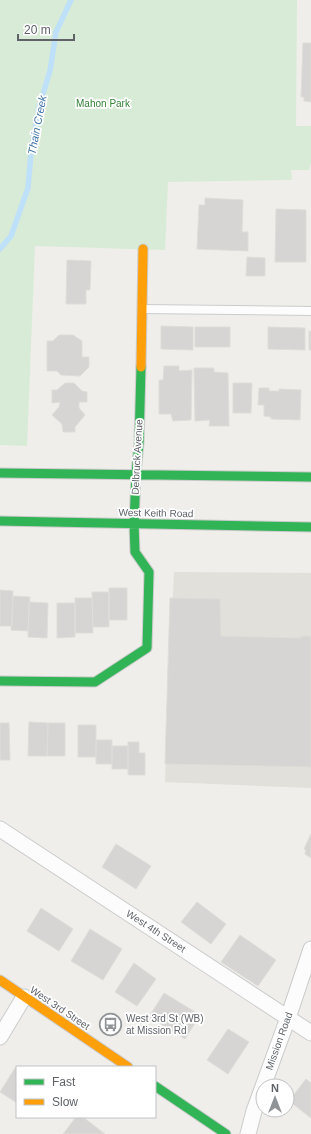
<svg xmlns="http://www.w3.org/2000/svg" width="311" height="1134" font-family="Helvetica,sans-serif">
  <rect width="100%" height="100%" fill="#efeeea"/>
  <!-- education -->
  <path fill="#e2e0da" d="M174,572L311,573V788L165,782Z"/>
  <!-- green -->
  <path fill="#d8ebd6" d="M0,0H297L296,126H311V162L309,170H291L292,180L168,182L165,250L35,246L27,446L0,445Z"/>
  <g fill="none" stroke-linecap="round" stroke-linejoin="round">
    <!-- stream -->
    <path stroke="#bfe0f9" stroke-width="5.5" d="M0,249L11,236L28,188L31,152L39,107L50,71L56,32L71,0"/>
  </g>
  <!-- building -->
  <path fill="#d6d5d3" stroke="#deddd9" d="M303,43H311V102L304,101V97H301Z
    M205,198L243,200L242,232H248V251L197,249L199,205H205Z
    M276,209L306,210V262H275Z
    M247,257L265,258V276H246Z
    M67,260L91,261L90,290H86V304H66Z
    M161,326L193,327V350L161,349Z
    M195,327H230V347H195Z
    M268,327L305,328V350L268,349Z
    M309,331H311V350H309Z
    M59,335H73L82,341V357H89V367L80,376L61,375L57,371H47V341H53Z
    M164,366H179V371L192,370L191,420L173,421L171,414H159V380H163Z
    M194,368H214V372L228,373L229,426H209L210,420L195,421Z
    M65,383H74L82,391L87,392V402H79V408L85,415L75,427V432H63L62,424L52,415L59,407L60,402L52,403V390H57Z
    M233,383H252L251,413H233Z
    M259,388H269V391H279V389L301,390L300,420L271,419V417L264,416V405H258Z
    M109,588H127V620H109Z
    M0,590L13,591L12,626H0Z
    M92,592H109V627H93Z
    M13,596L30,597L28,631L11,630Z
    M75,598H92L93,633H75Z
    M170,598L220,599L221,636L301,638V636H311V767L165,764Z
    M29,602L48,603L47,638L28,637Z
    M57,603H75V637L57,638Z
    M29,722L48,723L47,756H28Z
    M0,723H9L10,760H0Z
    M48,723H65V756H47Z
    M78,725H96V757H78Z
    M96,740H112V764H96Z
    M128,742H139V753H145V775H128Z
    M112,746H128V769H112Z
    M311,834V858L305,854L306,850L304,849Z
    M116,844L151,866L136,889L102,867Z
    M197,902L226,924L211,944L181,922Z
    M41,908L73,929L59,951L27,931Z
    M90,929L122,949L103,980L71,961Z
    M240,935L276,960L258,986L221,962Z
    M134,963L156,979L137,1006L115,992Z
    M164,993L200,1015L185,1039L149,1017Z
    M228,1029L249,1042L228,1074L207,1060Z
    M15,1068L17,1070V1103L0,1092Z
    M306,1079L311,1083V1118L289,1101Z
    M76,1117H83L105,1134H63Z"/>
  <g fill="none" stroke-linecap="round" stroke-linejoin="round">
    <defs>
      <path id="lane" d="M142,309L311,311"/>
      <path id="street" d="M0,829L311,1033
        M0,1037L24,997
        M248,1134L254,1111L288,1018L311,949"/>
      <path id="fast" d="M0,473L311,477
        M0,521L311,527
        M0,681L95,682L147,648L149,572L135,552L134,524L136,474L139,443L141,367
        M155,1086L226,1134"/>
      <path id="slow" d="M141,367L143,249
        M0,980L128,1067"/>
    </defs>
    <!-- lane casing -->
    <use href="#lane" stroke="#cbcccc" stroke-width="10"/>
    <!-- street casing -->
    <use href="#street" stroke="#cbcccc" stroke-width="17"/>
    <!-- fast casing -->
    <use href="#fast" stroke="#cacacb" stroke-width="11"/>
    <!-- slow casing -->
    <use href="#slow" stroke="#cacacb" stroke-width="11"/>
    <!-- lane -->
    <use href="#lane" stroke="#fdfcfc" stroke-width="8"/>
    <!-- street -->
    <use href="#street" stroke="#fdfcfc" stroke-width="15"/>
    <!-- fast -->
    <use href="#fast" stroke="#30b455" stroke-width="9"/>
    <!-- slow -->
    <use href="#slow" stroke="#ff9f0a" stroke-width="9"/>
  </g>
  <!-- icons -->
  <defs>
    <symbol id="bus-ring" viewBox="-11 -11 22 22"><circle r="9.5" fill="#fff" stroke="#919496" stroke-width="1.5"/><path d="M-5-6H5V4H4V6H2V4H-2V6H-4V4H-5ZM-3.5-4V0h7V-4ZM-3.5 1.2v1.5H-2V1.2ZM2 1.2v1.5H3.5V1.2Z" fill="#919496"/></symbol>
  </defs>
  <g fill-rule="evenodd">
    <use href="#bus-ring" x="98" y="1012" width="25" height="25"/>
  </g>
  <g text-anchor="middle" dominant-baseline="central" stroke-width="3.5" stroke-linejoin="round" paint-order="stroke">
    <!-- park labels -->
    <g font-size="10" fill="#348238" stroke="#fff">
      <text x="103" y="103">Mahon Park</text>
    </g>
    <!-- street labels -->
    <g font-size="10" fill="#5f6368" stroke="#fff">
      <text transform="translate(137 457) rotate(-87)">Delbruck Avenue</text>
      <text transform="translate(156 513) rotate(1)">West Keith Road</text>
      <text transform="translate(156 931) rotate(33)">West 4th Street</text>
      <text transform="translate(60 1008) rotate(34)">West 3rd Street</text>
      <text transform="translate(279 1041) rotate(-70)">Mission Road</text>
    </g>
    <!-- poi labels -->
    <g font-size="10" fill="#5f6368" stroke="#fff" text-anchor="start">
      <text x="126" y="1018">West 3rd St (WB)<tspan x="126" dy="12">at Mission Rd</tspan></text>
    </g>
    <!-- water labels -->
    <g font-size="11" font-style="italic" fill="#4174aa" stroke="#fff">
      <text transform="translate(37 125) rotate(-79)">Thain Creek</text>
    </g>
  </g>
  <!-- legend -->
  <rect x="16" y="1066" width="140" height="52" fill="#ffffff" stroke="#bfc1c3"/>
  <rect x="24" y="1079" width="20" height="6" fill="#30b455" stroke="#bfc1c3"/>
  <text x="52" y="1086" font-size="12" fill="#5f6368">Fast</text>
  <rect x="24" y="1099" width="20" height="6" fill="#ff9f0a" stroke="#bfc1c3"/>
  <text x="52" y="1106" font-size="12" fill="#5f6368">Slow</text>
  <!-- north arrow -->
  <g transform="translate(275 1098)"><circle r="19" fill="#ffffff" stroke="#bfc1c3"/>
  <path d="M0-3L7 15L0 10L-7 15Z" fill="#919496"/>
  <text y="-6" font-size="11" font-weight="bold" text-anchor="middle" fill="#5f6368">N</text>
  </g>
  <!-- scale -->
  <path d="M18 34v6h56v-6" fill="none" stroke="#5f6368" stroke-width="2"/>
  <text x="24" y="34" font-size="12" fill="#5f6368" stroke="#ffffff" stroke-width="3" paint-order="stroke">20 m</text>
</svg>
